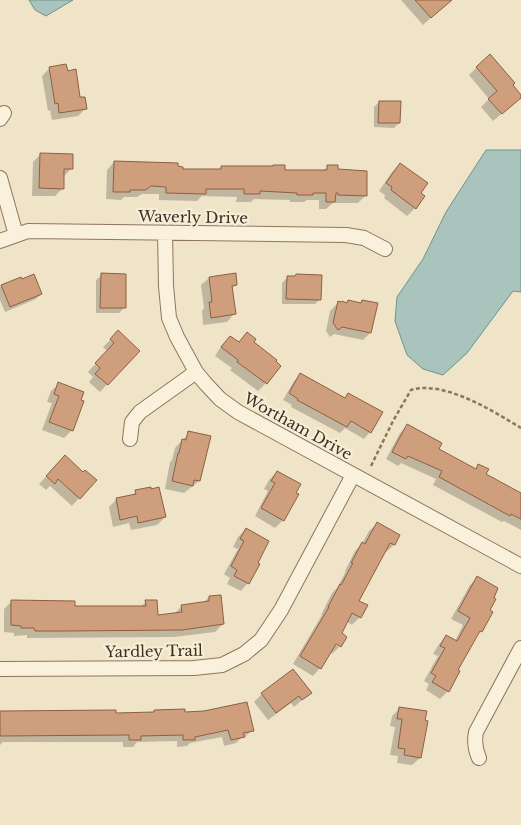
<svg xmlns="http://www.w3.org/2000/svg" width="521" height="825" font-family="'Libre Baskerville',serif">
  <rect width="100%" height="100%" fill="#f0e4c8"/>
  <!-- water -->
  <path fill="#a9c4bc" stroke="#6f938a" d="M29,0H73L46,16L35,10Z
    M486,150H521V292L513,291L467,353L443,375L423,369L407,355L395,321L397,297L423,259L446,212Z"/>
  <!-- shadow -->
  <path fill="#0003" d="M401,0H438L436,13L423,25Z
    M50,68L79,99L86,108L78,116L52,120L50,110L48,111L42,76Z
    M476,68L511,85L513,104L493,121L481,107L489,99L469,75Z
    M379,102L399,123L394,128L374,127V107Z
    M41,154L72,168L64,176L63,188L55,196H32L33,162Z
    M114,162L177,168L181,170L217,171L221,167L283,171H323L327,167L337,171L365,196L358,203H333L326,209H319V200H307L304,202H290V200L254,199L251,202H236L237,197L202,196L197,201L159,200V194H142L137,197H124L121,200L106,199L107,170Z
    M400,164L419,193L415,208L407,216L384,198L385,195L379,191L392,172Z
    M102,275L124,308L119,313H96V280Z
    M209,278L236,285L231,289L234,314L227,322L203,325L202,311L204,308L201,285Z
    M287,278L320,299L315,304H282V283Z
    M1,286L41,294L36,299L5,312L0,300V287Z
    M348,301L359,304L362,301L370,333L363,340L334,334L330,337L326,331L330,311L338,303H346Z
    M118,332L138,351L100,392L89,382L93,377L88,372L107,351L103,347Z
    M247,333L252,342L279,366L266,383L258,391L230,370L232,368L215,356L222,345L230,338L238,343Z
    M300,375L344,399L349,394L370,432L364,439L345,428L340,433L291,407L292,405L283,400L294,381Z
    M59,384L72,430L64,438L42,430L52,403L47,402L51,391Z
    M407,426L437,449L475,469L479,465L484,475L521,494V530L504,521L502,522L433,485L436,479L401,463L398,466L386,459L400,433Z
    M189,433L199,481L184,493L165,489L170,462L172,460L175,448Z
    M57,465L84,473L95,480L72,506L50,486L46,490L39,484Z
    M277,472L283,520L275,528L255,516L268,491L264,489L269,480Z
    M136,491L165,517L157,525L131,530L129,523L113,527L109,507L116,500L132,496Z
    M377,524L399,536L394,545L386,552L384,551L358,601L360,617L352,625L346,621L340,634L345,637L339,647V645L330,642L339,647L332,654L330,652L320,668L313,676L293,664L322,615H321L332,593L337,588L346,571H345L355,551L362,544L369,531Z
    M246,529L248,583L241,591L227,584L230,578L224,574L238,549L233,547L238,537Z
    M477,578L492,598L481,631L475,637L456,670L448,691L440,699L426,690L429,684L424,681L438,656L433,654L439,644L446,637L455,641L463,625L451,619L470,585Z
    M209,597L223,624L215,632L174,637L27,638V635L14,636V633L4,632V609L11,602L74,607H140L146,602L156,617L174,614L182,606L203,603Z
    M310,693L294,707L291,703L268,720L254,702L262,694Z
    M400,708L420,758L412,765L397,763L398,756L390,755L395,727L390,726L392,716Z
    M155,711L183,713L252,730L245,737L241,738L236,743L224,746L222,737L190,743L187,746L177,747V741L137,742L133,747H123V742H3L0,745V712L115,714H152Z"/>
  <!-- building -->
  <path fill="#cf9f7d" stroke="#8d5f41" d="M415,0H452L431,18Z
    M490,54L515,83L513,85L521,95V98L502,114L488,99L497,91L476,67Z
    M66,64L68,71L76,69L80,97H85L87,109L59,113L58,103L55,104L49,67Z
    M379,101H401L400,123H378Z
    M40,153L73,154V169H64V189L39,188Z
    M114,161L178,163V166L183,167V169H221V166H273V165H285V170H327V165H338V169L367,171V196L338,195V193H336L335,202H326V193H313V195H297V193L260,191V194H244V189H206V194L166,193V187L151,186L146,190H130V192H113Z
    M400,163L428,183L421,193L425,196L416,209L391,190L392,187L386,183Z
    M101,273L126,274V308H100Z
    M236,273L237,285L232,286L236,314L211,318L209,302H212L209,277Z
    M34,274L42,294L10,307L1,285L21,277L22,279Z
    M296,274L322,275L321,300L286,299L287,276H295Z
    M348,300L361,303L362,300L378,303L371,333L342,327L338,330L333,323L338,301L341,302L342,301L347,303Z
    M118,330L140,351L108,385L95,374L100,368L95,363L114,343L110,339Z
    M247,332L256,339L254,342L277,360L276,361L281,366L267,384L237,362L238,360L221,347L230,336L239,342Z
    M300,373L345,398L348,393L383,412L371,433L351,421L347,427L297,400L298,399L289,393Z
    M58,382L84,392L81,400L84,401L73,431L49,422L59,396L54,394Z
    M407,424L442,443L439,449L476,469L478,464L489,469L486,474L521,493V519L511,514L510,516L439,477L442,471L408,456L406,459L392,452Z
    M188,431L211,436L200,481L194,480L193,486L172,481L178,453H179L182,439L186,440Z
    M65,455L83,472L85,470L97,480L80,499L58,479L55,484L46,476Z
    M277,471L301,484L296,493L299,494L284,521L261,508L275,483L271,481Z
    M151,487V489L159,487L166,517L138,523L137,516L120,520L116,498L136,494L135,490Z
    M377,522L400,535L395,545L390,543L359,601L368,605L361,618L352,613L342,633L347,637L341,647L336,644L321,669L300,656L329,607H328L340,584L341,585L353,563H351L362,542L365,544Z
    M246,528L269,541L258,563L260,564L249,584L234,576L237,570L231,566L244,541L240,539Z
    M477,576L498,588L494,598L496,599L490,610L493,612L482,632L480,631L458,670L460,671L449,692L432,682L436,676L431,673L445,648L440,646L446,635L457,641L470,618L458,611Z
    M221,595L224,624L182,630L64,631H35L34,628H21V626L11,625V600L75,601V606H146L145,600H157L158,615L182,612L181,605L209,601V596Z
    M293,669L312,693L302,700L299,696L276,713L261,693Z
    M247,702L254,731L243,733L245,737L231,740L228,730L195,737V740H183V735L141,736V740H129V735L0,736V711L116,710V713L154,712V710L185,709V712L204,711Z
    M399,707L427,711L425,720L428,721L421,758L404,755L405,749L398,748L402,719H397Z"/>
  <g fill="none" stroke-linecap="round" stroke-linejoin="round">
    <defs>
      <path id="minor" d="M0,119L4,113
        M0,178L16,235
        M165,233L166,286L169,318L177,337L196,372L205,383L220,399L238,412L521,566
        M0,241L28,231L346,235L364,238L385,249
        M130,439L132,422L140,412L196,372
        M0,669L194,668L222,665L244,654L261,640L281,610L353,475
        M479,758C475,749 474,742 476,732L521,648"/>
    </defs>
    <!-- minor casing -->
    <use href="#minor" stroke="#8d765c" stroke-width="16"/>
    <!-- path -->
    <path stroke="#8d765c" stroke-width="2.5" stroke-dasharray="4 2.5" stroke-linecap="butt" d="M371,466L393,421L411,390C444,380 493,411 521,428"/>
    <!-- minor -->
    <use href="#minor" stroke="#faf1dc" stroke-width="14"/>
  </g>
  <g text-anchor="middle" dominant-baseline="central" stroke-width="4.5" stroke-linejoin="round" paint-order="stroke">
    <!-- street labels -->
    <g font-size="15" fill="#3d2e20" stroke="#f7eed8">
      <text transform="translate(193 217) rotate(1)">Waverly Drive</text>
      <text transform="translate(298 426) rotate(29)">Wortham Drive</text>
      <text transform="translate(154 651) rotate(-1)">Yardley Trail</text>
    </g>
  </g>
</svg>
